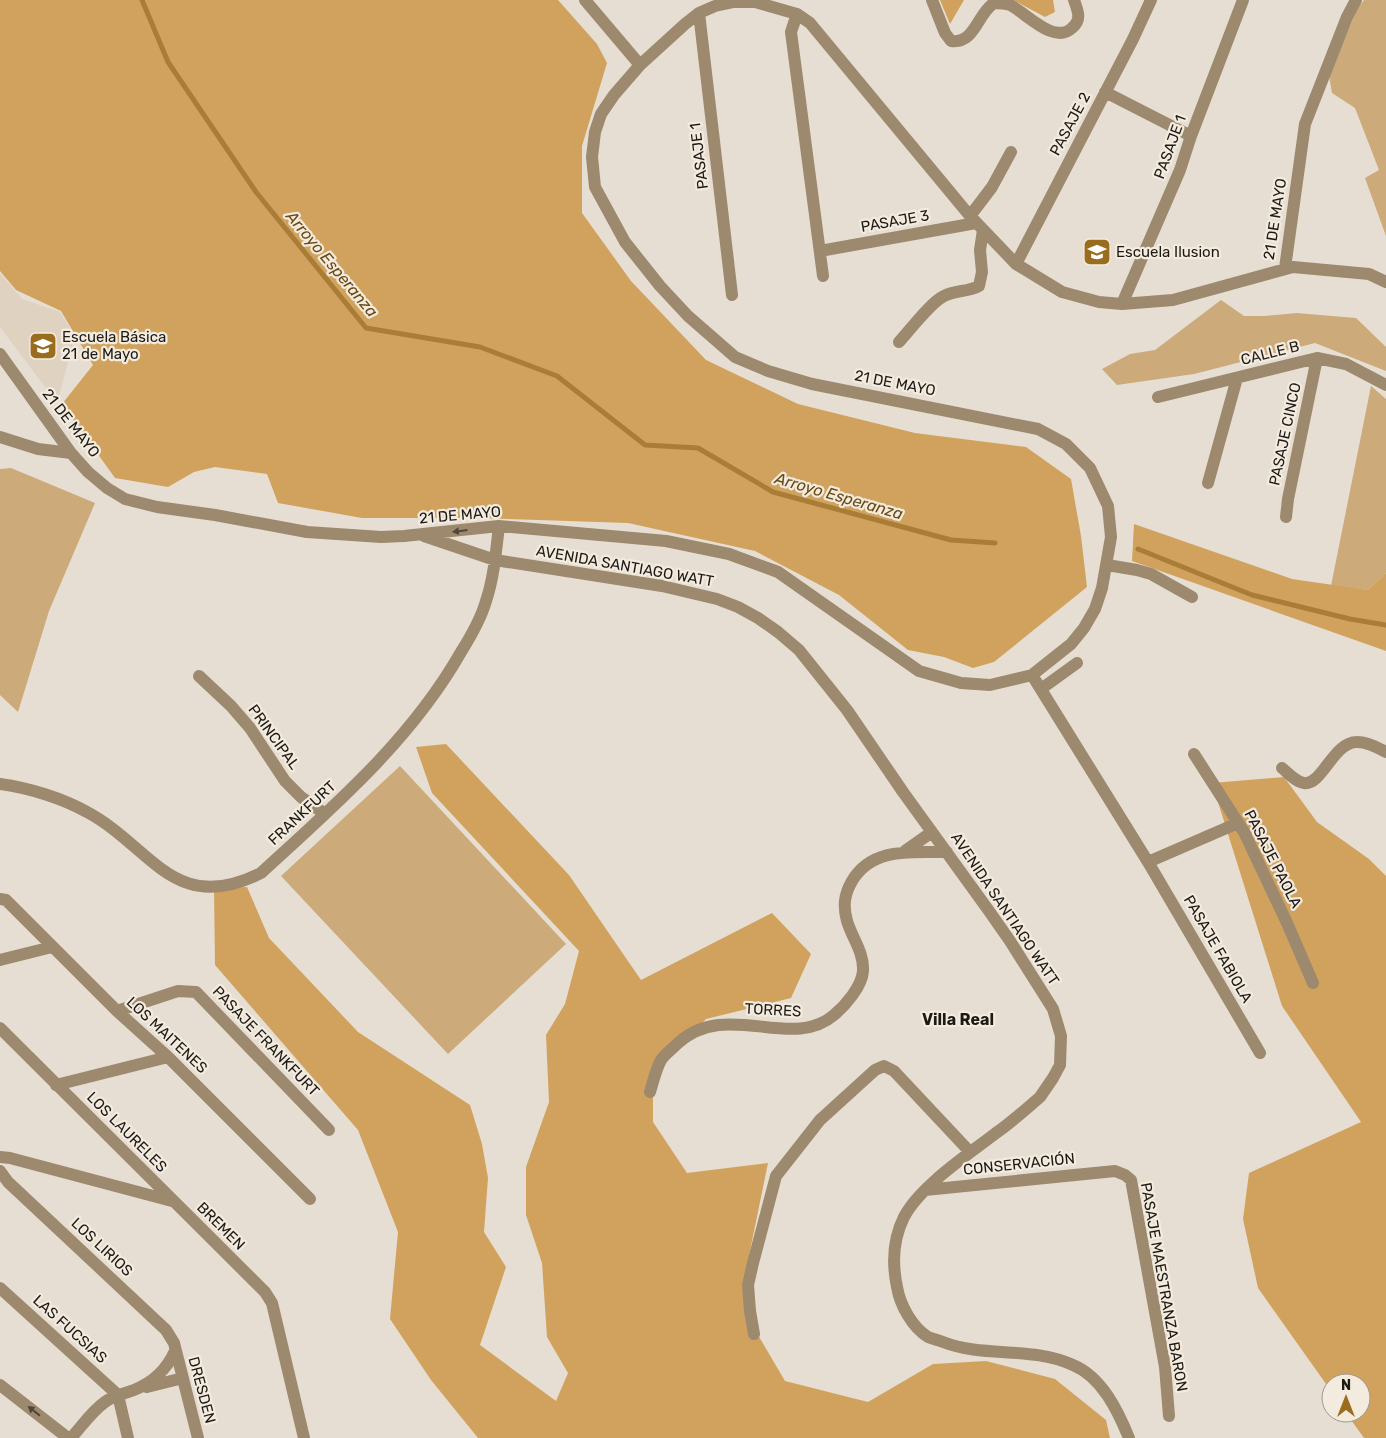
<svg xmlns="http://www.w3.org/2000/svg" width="1386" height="1438" font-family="Rubik,sans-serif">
  <rect width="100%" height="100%" fill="#e6ded2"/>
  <!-- built -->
  <path fill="#dfd2c1" d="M0,273L22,299L60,312L75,336L57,403L0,327Z"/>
  <!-- green -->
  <path fill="#ccaa7a" d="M1364,0H1386V236L1365,178L1379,170L1355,108L1332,93L1329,76L1357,9Z
    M1221,300L1244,316H1265L1297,313L1356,318L1386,347V371L1315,343L1194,374L1117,385L1102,369L1130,354L1155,350Z
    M1371,386L1386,399V573L1368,590L1331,586Z
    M11,468L95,503L49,611L18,712L0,695V469Z
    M400,766L566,944L448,1054L281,876Z"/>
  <!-- forest -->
  <path fill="#d1a25d" d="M0,0H558L597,44L607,63L582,146V213L631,281L706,360L798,404L915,433L1026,447L1071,479L1081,536L1087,587L994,662L973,668L944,657L908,650L839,595L755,551L628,523L476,518H362L278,503L267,474L215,467L194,472L168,487L115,478L62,404L93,365L61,311L16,290L0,271Z
    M940,0H964L950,24Z
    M1013,0H1053L1055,12L1045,17Z
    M1134,524L1292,579L1368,590L1386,573V651L1132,561Z
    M446,744L569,875L641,980L772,913L811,954L791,998L706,1019L653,1073V1122L687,1173L768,1163L744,1280L758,1335L785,1381L868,1402L933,1364L986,1361L1055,1379L1106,1420L1110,1438H478L431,1380L390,1319L398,1232L358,1130L215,965L214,889L247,887L269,938L358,1032L470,1105L482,1144L488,1178L484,1232L506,1267L480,1345L556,1401L568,1373L547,1337L542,1263L526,1215V1167L549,1102L546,1035L565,1004L579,951L432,793L416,747Z
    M1284,777L1317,822L1369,859L1386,876V1438H1364L1346,1413H1361V1383H1331V1391L1258,1288L1243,1219L1249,1173L1361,1122L1282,1006L1212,783Z"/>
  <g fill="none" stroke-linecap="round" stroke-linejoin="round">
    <!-- stream -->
    <path stroke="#a97d36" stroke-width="5" d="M142,0L168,62L256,192L366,328L480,347L557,376L645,445L698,448L773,492L951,540L995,543
      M1138,549L1252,595L1350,619L1386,625"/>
    <!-- minor -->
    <path stroke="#9d896d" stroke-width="12" d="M585,0L640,65
      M932,0L945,33L951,41C975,44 977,14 994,3C1000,3 1005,3 1010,5C1026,13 1054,45 1072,28C1082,20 1078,11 1074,0
      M699,13L732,295
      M797,14L791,32L823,276
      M1105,92L1191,136
      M970,216L992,187L1011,152
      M820,251L976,223
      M1016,264L1133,39L1151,0
      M1285,268L1305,124L1347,17L1356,0
      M1122,304L1180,170L1191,136L1243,0
      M899,342C910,330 931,302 944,296C955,290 968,292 979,286L982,272L980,250L983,230
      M0,354L71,453L88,472L107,488L125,499L157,507L215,515L307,532L381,537L404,536L499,526L666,541L729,554L778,572L919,671L961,683L990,685L1032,675L1071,644L1084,628L1095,609L1102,588L1111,537L1108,506L1090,468L1066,444L1038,429L812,384L768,371L735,357L688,316L660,286L625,242L595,187L592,157L595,132L601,114L614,95L640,65L685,24L699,13L715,6L734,2H755L797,14L810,23L970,216L1016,264L1062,292L1099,302L1122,304L1173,300L1293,267L1369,274L1386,282
      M1158,397L1317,358L1346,364L1386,385
      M0,437L38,449L71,453
      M1208,483L1237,378
      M1286,517L1288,499L1317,358
      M424,536L495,560L662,586L717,599L738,607L758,618L778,632L799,650L847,710L903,792L989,911L1010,941L1053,1009L1061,1036L1060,1065L1053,1078L1040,1097C1026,1109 1012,1122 996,1133C969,1154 920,1186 904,1217C893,1239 892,1263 897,1287C900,1305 912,1327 928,1337C933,1339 938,1340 943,1342C984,1358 1032,1346 1073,1365C1102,1377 1118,1411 1129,1438
      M1107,565L1137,570L1151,574L1192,597
      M1032,675L1148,862L1260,1053
      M199,676L231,706L250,728L285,781L301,797L325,814
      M1041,689L1077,663
      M1194,754L1244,832L1288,925L1313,983
      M1282,768C1288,773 1296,782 1304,783C1322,786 1333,742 1357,742C1367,742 1377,747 1386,752
      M0,784C29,788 62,798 87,812C151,846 174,917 261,873C334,806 411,740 461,652C471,636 481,619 486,601C494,577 496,551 499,526
      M905,851L932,832
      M1148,862L1238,823
      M0,899L6,900L117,1011L168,1057L310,1199
      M0,960L52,947
      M117,1011L178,991L196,992L329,1130
      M0,1028L265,1292L272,1303L304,1438
      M56,1085L168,1057
      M650,1092C653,1082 656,1069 661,1060C665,1054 672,1049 677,1044C726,998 791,1052 834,1015C846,1005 862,986 863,971C864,952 852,938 847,921C843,906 844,895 852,881C873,846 913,853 947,852
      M0,1157L10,1158L172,1201
      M0,1171L8,1182L166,1330L174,1343L198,1438
      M925,1190L1115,1171L1125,1175L1131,1180L1165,1367L1169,1416
      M0,1288L118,1395L128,1438
      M754,1334L750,1311L748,1285L753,1263L776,1176L820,1120L875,1070L884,1066L894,1071L970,1152
      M0,1385L68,1438
      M147,1387L183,1378
      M71,1438C82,1426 92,1411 105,1402C114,1395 124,1394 134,1390C152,1383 167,1369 175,1351"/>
  </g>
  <!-- one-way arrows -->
  <defs><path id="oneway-solid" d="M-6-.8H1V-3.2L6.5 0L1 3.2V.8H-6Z" transform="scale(1.25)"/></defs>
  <g fill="#504639">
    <use href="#oneway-solid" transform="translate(460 531) rotate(173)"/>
    <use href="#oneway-solid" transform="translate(34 1411) rotate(-142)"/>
  </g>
  <!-- icons -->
  <defs>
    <symbol id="school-square" viewBox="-11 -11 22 22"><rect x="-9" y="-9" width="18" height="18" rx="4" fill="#9a6c1d" stroke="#f4ebdf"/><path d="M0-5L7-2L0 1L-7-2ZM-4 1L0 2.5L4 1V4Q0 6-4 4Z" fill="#fff"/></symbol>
  </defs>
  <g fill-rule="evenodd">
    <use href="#school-square" x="1081" y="236" width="32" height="32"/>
    <use href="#school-square" x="27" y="330" width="32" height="32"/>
  </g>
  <g text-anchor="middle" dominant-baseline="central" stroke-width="4.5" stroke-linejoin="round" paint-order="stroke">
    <!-- street labels -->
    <g font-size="15" fill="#1d1a16" stroke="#f4ebdf">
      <text transform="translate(1070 124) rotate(-62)">PASAJE 2</text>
      <text transform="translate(1170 147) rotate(-70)">PASAJE 1</text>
      <text transform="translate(699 156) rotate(-97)">PASAJE 1</text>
      <text transform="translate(1275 219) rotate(-81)">21 DE MAYO</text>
      <text transform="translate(895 221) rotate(-10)">PASAJE 3</text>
      <text transform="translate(1270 353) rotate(-14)">CALLE B</text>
      <text transform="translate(895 383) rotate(11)">21 DE MAYO</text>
      <text transform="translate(71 423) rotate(52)">21 DE MAYO</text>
      <text transform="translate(1285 434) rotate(-78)">PASAJE CINCO</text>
      <text transform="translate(460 515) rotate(-5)">21 DE MAYO</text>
      <text transform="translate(625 566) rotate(10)">AVENIDA SANTIAGO WATT</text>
      <text transform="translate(274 737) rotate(54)">PRINCIPAL</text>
      <text transform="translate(302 813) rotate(-43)">FRANKFURT</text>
      <text transform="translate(1273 859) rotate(63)">PASAJE PAOLA</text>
      <text transform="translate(1005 909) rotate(56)">AVENIDA SANTIAGO WATT</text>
      <text transform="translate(1218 949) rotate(60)">PASAJE FABIOLA</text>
      <text transform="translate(773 1010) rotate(3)">TORRES</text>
      <text transform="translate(167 1035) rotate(43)">LOS MAITENES</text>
      <text transform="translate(266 1041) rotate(46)">PASAJE FRANKFURT</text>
      <text transform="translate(127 1132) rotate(45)">LOS LAURELES</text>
      <text transform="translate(1019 1164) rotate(-6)">CONSERVACIÓN</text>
      <text transform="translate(221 1226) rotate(45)">BREMEN</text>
      <text transform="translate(102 1247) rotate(43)">LOS LIRIOS</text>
      <text transform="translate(1164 1287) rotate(80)">PASAJE MAESTRANZA BARON</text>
      <text transform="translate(70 1329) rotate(42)">LAS FUCSIAS</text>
      <text transform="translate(202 1390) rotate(75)">DRESDEN</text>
    </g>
    <!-- poi labels -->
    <g font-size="15" fill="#1d1a16" stroke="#f4ebdf" text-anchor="start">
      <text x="1116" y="252">Escuela Ilusion</text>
      <text x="62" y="337">Escuela Básica<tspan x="62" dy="17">21 de Mayo</tspan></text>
    </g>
    <!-- water labels -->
    <g font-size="16" font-style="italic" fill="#694914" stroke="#f4ebdf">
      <text transform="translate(332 264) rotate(50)">Arroyo Esperanza</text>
      <text transform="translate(839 496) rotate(16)">Arroyo Esperanza</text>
    </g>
    <!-- neighbourhood labels -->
    <g font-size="16" font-weight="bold" fill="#1d1a16" stroke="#f4ebdf">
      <text x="958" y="1019">Villa Real</text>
    </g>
  </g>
  <!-- north arrow -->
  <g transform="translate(1346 1398)"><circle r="24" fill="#f4ebdf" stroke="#9e978f"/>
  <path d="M0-4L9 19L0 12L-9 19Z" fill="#9a6c1d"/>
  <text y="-8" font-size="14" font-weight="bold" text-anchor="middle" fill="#1d1a16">N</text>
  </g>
</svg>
